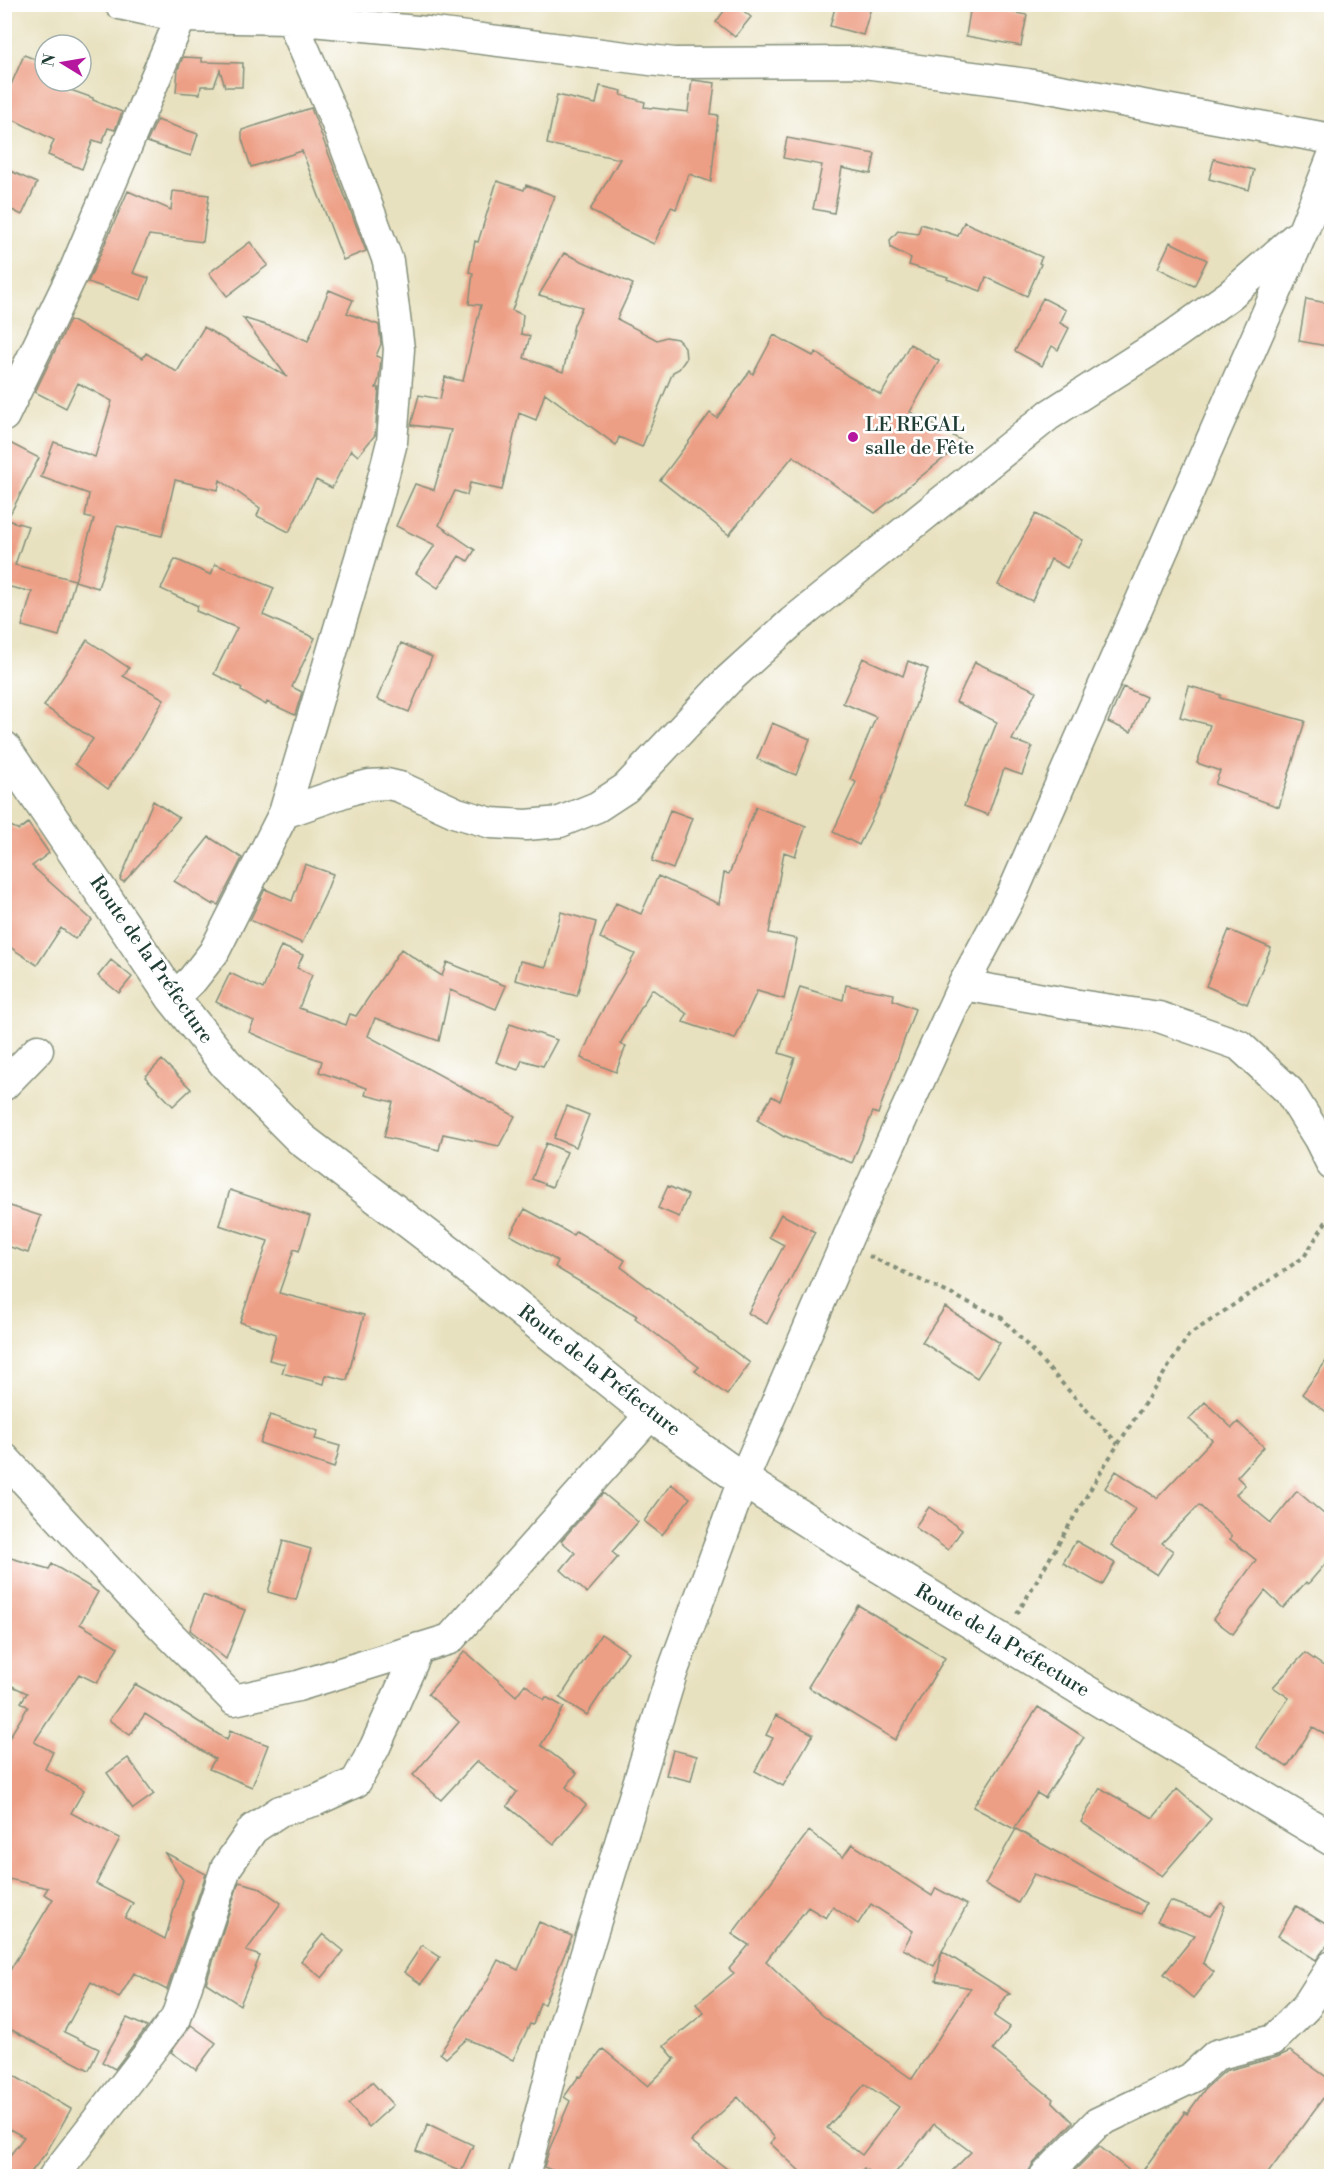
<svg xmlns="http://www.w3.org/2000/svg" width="1336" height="2181" font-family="'Libre Bodoni',serif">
  <rect width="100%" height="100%" fill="#fff"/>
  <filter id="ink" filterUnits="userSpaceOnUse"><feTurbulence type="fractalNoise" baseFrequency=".0167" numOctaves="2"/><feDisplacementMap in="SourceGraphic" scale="12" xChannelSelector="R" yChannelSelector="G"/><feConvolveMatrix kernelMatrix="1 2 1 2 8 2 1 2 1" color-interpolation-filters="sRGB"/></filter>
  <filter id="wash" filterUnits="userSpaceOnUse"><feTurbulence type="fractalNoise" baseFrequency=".008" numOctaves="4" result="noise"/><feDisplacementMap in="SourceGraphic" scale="24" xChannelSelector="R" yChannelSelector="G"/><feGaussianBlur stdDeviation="1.35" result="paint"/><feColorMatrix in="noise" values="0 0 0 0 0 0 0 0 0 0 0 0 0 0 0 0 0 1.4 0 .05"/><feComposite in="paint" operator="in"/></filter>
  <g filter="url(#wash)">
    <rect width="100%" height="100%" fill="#e8e1bf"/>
    <g id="blocks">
      <!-- building -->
      <path fill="#ed9f85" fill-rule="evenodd" d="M729,4H735L751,17L735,37L716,22Z
        M836,4H872L863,35L830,26Z
        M971,5L1027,15L1021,46L966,36Z
        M24,55L45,63V81H66L65,88L93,98V100L122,112L115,130L108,128L102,143L93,140L82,169L48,155L54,140L4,115V101Z
        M183,57L202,58V62L243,63L242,87H225L220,70L214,86H201L200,94L176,92L178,69Z
        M692,80L715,83L711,114L718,115L711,182L689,174L676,209L671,207L654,244L624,230L590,210L620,159L547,144L557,95L596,104L600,86L622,91L621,95L645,102L644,107L688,112Z
        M311,108L366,251L343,260L302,151L251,167L242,139V130Z
        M157,120L198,134L191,156L147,142Z
        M787,138L875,154L871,174L842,168L834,213L813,209L822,165L783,158Z
        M1214,159L1254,170L1249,190L1209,179Z
        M4,168L37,183L22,215L4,206Z
        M497,181L524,190L526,185L555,196L512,310L523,315L521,334L530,336L524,358L563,372L574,325L582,307L539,295L564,253L633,284L617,319L657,340L666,337L677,339L685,347L686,359L679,369L673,372L642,447L619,437L616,445L545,393L536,420L519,413L502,490L470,483L467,495L455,491L439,525L475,550L468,561L459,556L438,588L416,573L435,545L396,526L415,484L434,490L451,430L411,425L419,395L440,399L445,377L463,381L481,305L469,304L473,273L469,272L475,241L478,242Z
        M128,191L171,210L173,191L209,195L203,242L149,235L133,273L149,278L141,300L88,282Z
        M964,222L1042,257L1039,263L1041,264L1027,296L986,277L981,291L947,279L948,277L909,265L911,258L891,248L890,240L898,231L918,234L921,224L958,236Z
        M250,242L268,265L227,296L209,273Z
        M1170,242L1207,260L1194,286L1158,268Z
        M329,290L353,300L347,313L379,325L381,344L376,356L381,358L379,379L376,388H379L375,435L358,456L351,450L332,488L316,480L289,532L257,516L260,508L220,480L218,490L175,480L162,536L117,526L98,588L75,581L94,519L85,517L89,494L41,477L54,442L95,457L112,401L78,383L66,408L35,392L70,320L143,358L146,353L177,372L204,327L287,377L243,318L288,332L308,341Z
        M1043,298L1066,310L1060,323L1069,328L1058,350L1052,346L1042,366L1015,351Z
        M1306,299L1332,304V347L1299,341Z
        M774,335L813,356L816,352L848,376L881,395L910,344L939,361L910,412L964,442L875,513L793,456L729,535L660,480L710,413L717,418L750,371L753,374Z
        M4,440L39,458L7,520L28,526L15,565L75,580L59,636L22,626L32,592L6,586L7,584L4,583Z
        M1036,514L1083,540L1067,568L1051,559L1032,601L998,585L1012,556Z
        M175,559L211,575L215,564L274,588L263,615L315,638L292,687L302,692L295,715L267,702L266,705L241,691L242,688L214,674L237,628L196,611L198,606L161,589Z
        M87,640L129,668L123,676L164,699L133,753L108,789L75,764L93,739L44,706Z
        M401,643L432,657L409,712L377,699Z
        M863,658L903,676L908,661L928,669L885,794H884L859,845L833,832L856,782L850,779L876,717L843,703Z
        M975,662L1036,691L1012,740L1032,747L1022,775L1004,769L988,815L964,806L997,722L956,702Z
        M1189,686L1221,695L1220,698L1305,721L1279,807L1215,784L1220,771L1197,763L1210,725L1180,717Z
        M1123,687L1146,697L1131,732L1108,722Z
        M772,723L810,739L796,775L757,759Z
        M153,801L179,818L124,882L120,880Z
        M756,807L806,826L795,856L784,852L769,933L797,939L784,999L757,991L735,1039L683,1022L687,1014L652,989L620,1044L626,1046L616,1072L581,1058L597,1020L635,954L600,938L616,903L641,914L658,876L719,904L724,873L729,874Z
        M670,810L692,818L673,869L652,861Z
        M4,823L19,830L28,823L49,853L32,866L92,920L75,939L61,928L37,965L4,943Z
        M209,837L242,858L218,905L214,903L213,905L174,881Z
        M305,864L333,874L325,895L302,943L250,920L265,889L292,901Z
        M561,912L596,922L577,996L515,980L520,961L546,967Z
        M1229,930L1271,948L1247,1004L1206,986Z
        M281,946L303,955L297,968L312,975L299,1008L346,1025L350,1014L356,1016L401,949L442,976L447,962L506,986L496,1009L450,990L439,1041L375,1018L368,1036L515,1116L499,1146L443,1134L439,1150L384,1137L393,1102L365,1095L367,1088L319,1072L322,1061L283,1047L249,1032L254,1021L216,1002L230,973L263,989Z
        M111,960L132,977L119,993L98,976Z
        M846,985L894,994L893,1000L915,1009L878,1114L873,1112L852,1163L785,1136L784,1137L757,1120L772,1096L780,1101L795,1058L779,1053L800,987L843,1000Z
        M510,1024L557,1040L543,1066L522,1060L518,1070L496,1062Z
        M162,1060L191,1089L173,1106L145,1077Z
        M567,1106L589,1115L576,1147L554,1138Z
        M546,1143L567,1152L552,1187L532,1179Z
        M668,1186L688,1195L679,1217L658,1208Z
        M230,1190L310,1216L299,1251L294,1249L279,1293L364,1315L347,1380L326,1375L324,1384L282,1373L285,1364L269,1360L276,1334L240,1322L268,1241L219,1225Z
        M4,1204L41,1216L28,1253L4,1245Z
        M525,1209L573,1235L576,1231L625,1260L621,1267L750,1363L727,1395L695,1371L699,1367L635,1318L637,1316L555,1267L558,1261L510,1235Z
        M781,1214L815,1232L767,1324L748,1313L784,1245L769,1237Z
        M945,1307L1000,1343L977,1378L922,1342Z
        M1332,1353V1416L1302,1394Z
        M1205,1402L1232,1428L1238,1422L1264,1447L1237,1477L1245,1485L1236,1494L1271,1523L1297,1491L1332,1521V1556L1308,1584L1306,1582L1283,1608L1265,1591L1233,1634L1213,1619L1256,1560L1230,1539L1232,1536L1199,1505L1162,1543L1173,1551L1157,1575L1111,1545L1135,1509L1105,1488L1116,1471L1157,1498L1212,1440L1189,1419Z
        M270,1415L318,1431L315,1439L340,1446L334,1468L260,1443Z
        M671,1484L690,1498L662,1535L644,1521Z
        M603,1493L638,1522L612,1552L618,1557L587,1593L561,1570L575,1553L561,1541Z
        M929,1507L962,1530L948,1550L915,1527Z
        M283,1541L311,1549L296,1600L268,1592Z
        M1076,1541L1115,1563L1102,1585L1063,1563Z
        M4,1556L49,1569L52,1564L98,1592L80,1624L118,1647L97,1683L79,1674L34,1742L53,1752L45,1769L84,1790L71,1813L120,1838L96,1884L133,1903L125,1918L165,1939L183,1880L164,1852L206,1874L167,1990L134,1973L119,1998L91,1982L64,2032L99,2049L89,2070L4,2026V1980L53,1899L44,1894L48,1888L4,1878V1746L28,1707L21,1702L27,1693L4,1682Z
        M203,1595L245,1610L226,1659L190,1630Z
        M858,1605L945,1658L895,1740L808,1687Z
        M601,1634L628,1652L587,1715L560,1698Z
        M465,1651L516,1696L525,1684L544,1700L546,1697L564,1707L541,1745L577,1773L566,1787L586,1805L554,1844L507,1806L517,1792L477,1761L441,1800L413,1775L459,1722L428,1694Z
        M1305,1653L1332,1672V1738L1313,1727L1287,1767L1256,1747L1289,1698L1273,1687Z
        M135,1684L174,1706L227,1740L230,1731L268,1745L252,1787L209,1769L215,1759L145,1714L130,1735L109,1720Z
        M1038,1707L1084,1737L1045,1798L1037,1793L1014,1829L973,1807Z
        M776,1715L813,1734L783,1786L755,1771L773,1738L766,1735Z
        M673,1750L697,1756L691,1781L666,1775Z
        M128,1758L154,1794L133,1809L107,1773Z
        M1100,1788L1153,1818L1177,1789L1211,1819L1162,1876L1081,1822Z
        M1016,1829L1146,1903L1141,1914L1034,1874L1018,1903L985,1884Z
        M809,1831L843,1857L852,1844L932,1896L936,1888L967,1905L934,1966L903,1949L913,1931L871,1904L858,1924L833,1907L826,1918L808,1907L766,1961L822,2015L912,2079L971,1988L936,1981L942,1951L1010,1994L1007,1995L994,2016L1010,2027L993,2050L1053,2099L1052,2101L1073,2122L1033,2164L1029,2171L1028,2176H947L971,2152L934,2124L893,2176H875L864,2168L857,2176H805L770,2143L775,2138L738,2097L691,2141L736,2176H566L544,2167L549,2150L570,2101L564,2097L579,2076L581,2077L603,2049L648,2086L675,2059L664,2046L704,2013L696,2004L734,1973L729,1969L749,1945L732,1934ZM865,2084L899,2107L862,2155L827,2128Z
        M239,1882L258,1887L281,1903L246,1951L260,1956L240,2005L206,1983Z
        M1170,1901L1211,1916L1221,1903L1225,1906L1203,1963L1214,1972L1193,1998L1164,1974L1195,1935L1157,1921Z
        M1296,1906L1332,1928V1939L1316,1960L1278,1936Z
        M539,1922L572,1936L544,2004L540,2003L533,2025L530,2024L513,2060L467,2039L446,2058L440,2053L487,1981L498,1960L518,1970Z
        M323,1934L344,1951L322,1978L301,1961Z
        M422,1945L440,1957L421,1984L404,1972Z
        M127,2018L147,2027L115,2069L102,2062Z
        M191,2025L216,2043L196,2070L171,2052Z
        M1290,2051L1332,2081V2086L1266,2176H1139L1185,2112L1187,2114L1205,2089L1225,2071L1277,2057Z
        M4,2070L71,2109L46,2153L28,2176H4V2163L24,2137L4,2126Z
        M372,2082L393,2105L369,2127L349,2104Z
        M428,2124L473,2145L461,2171L416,2151Z
        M1099,2146L1136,2176H1069Z"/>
    </g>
  </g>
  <g filter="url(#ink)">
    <use href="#blocks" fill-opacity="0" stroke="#848f7a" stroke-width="1.5"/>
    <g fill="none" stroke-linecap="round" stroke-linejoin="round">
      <defs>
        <path id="minor" d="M120,4L181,17L291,19L427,32L674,63L856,62L1027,84L1332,139
          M4,416L75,269L181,17L183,4
          M284,813L353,789L369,785L387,784L400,787L457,813L491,823L526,825L560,822L597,807L626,788L728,680L792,622L1049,415L1171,337L1230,295L1296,237
          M963,985L1072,1004L1159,1017L1239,1045L1289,1091L1319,1139L1332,1165
          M173,998L193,979L214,952L284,813L377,501L392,442L399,349L388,261L337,124L291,19
          M4,1085L38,1050
          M4,1458L130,1594L234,1700L298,1686L450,1639L651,1414
          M54,2176L176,2018L226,1868L253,1829L280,1811L317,1800L356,1782L375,1747L419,1648
          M524,2176L560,2038L672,1673L743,1480L849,1235L963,985L1013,892L1303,231L1332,158
          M1045,2176L1097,2123L1191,2078L1216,2055L1273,2040L1306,2007L1332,1966"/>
        <path id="tertiary" d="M4,748L173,998L226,1064L301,1139L455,1257L651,1414L743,1480L852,1549L1083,1690L1332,1839"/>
      </defs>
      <!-- minor casing -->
      <use href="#minor" stroke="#848f7a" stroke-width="33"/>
      <!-- tertiary casing -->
      <use href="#tertiary" stroke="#848f7a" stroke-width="36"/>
      <!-- path -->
      <path stroke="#848f7a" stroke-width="4" stroke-dasharray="4.5 4.5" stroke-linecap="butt" d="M869,1256L1002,1318L1118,1444
        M1017,1614L1106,1463L1189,1335L1304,1257L1332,1212"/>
      <!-- minor -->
      <use href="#minor" stroke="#fff" stroke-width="30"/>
      <!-- tertiary -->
      <use href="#tertiary" stroke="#fff" stroke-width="33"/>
    </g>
  </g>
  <!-- markers -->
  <circle fill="#b5179e" stroke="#fff" stroke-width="2" cx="853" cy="437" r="6"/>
  <g text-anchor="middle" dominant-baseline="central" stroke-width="5" stroke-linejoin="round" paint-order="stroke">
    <!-- poi labels -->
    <g font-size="20" fill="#1f3d34" stroke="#fff" text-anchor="start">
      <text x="865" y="425">LE REGAL<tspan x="865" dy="23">salle de Fête</tspan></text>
    </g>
    <!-- street labels -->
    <g font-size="20" fill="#1f3d34" stroke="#fff">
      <text transform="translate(151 960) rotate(55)">Route de la Préfecture</text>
      <text transform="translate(599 1371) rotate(38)">Route de la Préfecture</text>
      <text transform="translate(1002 1641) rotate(31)">Route de la Préfecture</text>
    </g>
  </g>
  <!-- margin -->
  <rect width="1336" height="2181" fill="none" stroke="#fff" stroke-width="24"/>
  <!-- north arrow -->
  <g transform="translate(63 63) rotate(281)"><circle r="28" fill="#ffffff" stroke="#a5b1ae" stroke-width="1.5"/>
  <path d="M0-4.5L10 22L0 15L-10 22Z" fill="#b5179e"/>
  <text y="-9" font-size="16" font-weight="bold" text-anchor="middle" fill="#1f3d34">N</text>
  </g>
</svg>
